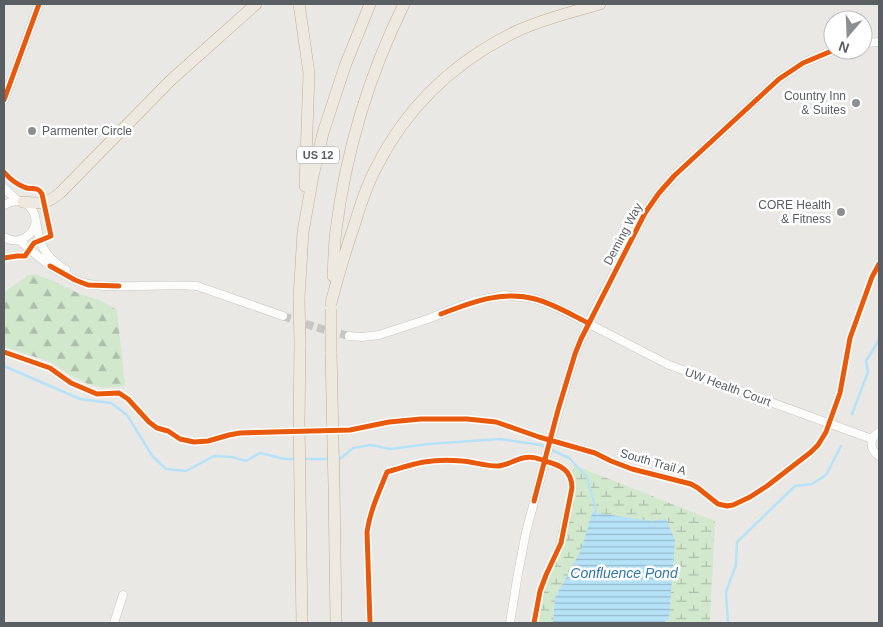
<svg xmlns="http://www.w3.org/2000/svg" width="883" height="627" font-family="Helvetica,sans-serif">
  <defs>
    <pattern id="forest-firs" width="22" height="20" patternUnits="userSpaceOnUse" patternTransform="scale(1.25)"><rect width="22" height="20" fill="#d2e8cd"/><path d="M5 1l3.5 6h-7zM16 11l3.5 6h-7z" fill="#adbfaa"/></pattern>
    <pattern id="wetland-marsh" width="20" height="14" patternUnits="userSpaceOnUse" patternTransform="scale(1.25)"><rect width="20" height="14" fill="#d2e8cd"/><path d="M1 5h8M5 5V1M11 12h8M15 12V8" fill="none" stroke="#adbfaa"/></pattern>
    <pattern id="water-rules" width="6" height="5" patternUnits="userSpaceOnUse" patternTransform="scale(1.25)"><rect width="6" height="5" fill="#b6e2f7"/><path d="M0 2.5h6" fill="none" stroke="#97bacc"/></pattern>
  </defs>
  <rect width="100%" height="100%" fill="#eae8e4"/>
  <!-- forest -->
  <path fill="url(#forest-firs)" d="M35,274L51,280L82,295L100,300L117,310L125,386L104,388L88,384L72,376L51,362L4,347V292L27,276Z"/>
  <!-- wetland -->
  <path fill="url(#wetland-marsh)" d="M574,465L715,521L710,623H539L543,595Z"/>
  <!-- water -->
  <path fill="url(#water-rules)" d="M593,511L597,513L652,521L666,519L675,540L669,619L663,623H553L555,598L580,552Z"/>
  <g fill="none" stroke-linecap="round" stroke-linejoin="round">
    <!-- stream -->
    <path stroke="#b6e2f7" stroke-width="2.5" d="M4,366L80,399L111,403L127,415L153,457L166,469L186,471L214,456L232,457L246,461L260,453L285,459H297
      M852,414L868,372L866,361L879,340
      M303,459H330
      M338,459H340L353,448L371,445L390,449L428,444L500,439L541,445L569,458L587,477L597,514
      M728,623L726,592L736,565L737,542L795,486L812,484L826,475L841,446"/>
    <!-- minor-tunnel -->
    <path stroke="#c6c6c4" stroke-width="8" stroke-dasharray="8 4" stroke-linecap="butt" d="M283,316L315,327L349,336"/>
    <defs>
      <path id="minor" d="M863,43L879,42
        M4,100L39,4
        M4,188L17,200
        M4,205C28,190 48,223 26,237C19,242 11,241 4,237
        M36,221C39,245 45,257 66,270
        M19,240C36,255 54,271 75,280C87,285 100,286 113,286C141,287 169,284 197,286L283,316
        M349,336L362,337L379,335L428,319L468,303L484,299L504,295L536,299L560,309L669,365L872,439
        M879,432C869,438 869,449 879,456
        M114,623L123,595
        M510,623L517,579L526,532L558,413L575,354L588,323L645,213L659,193L674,176L779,79L803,63L834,50"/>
      <path id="highway" d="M299,4L309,73L305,186
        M23,202C40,204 47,204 60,193L171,80L256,4
        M333,276C334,261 334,245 336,230C346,152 369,75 404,4
        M299,298L303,232L313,176L323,133L345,66L370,4
        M331,303C338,276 346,249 355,223C361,203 367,184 377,166C408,105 455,61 517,31C543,19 572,12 600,4
        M300,344L299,422L302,623
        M331,352L334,486L336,623"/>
    </defs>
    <!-- minor casing -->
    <use href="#minor" stroke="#c6c7c6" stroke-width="9"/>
    <!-- highway casing -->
    <use href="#highway" stroke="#c2ad91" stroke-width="12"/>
    <!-- minor -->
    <use href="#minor" stroke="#fcfcfb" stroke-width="8"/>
    <!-- highway -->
    <use href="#highway" stroke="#eee9e0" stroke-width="11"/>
    <defs>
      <path id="highway-bridge" d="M299,298L300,344
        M331,309V352"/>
    </defs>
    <!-- highway-bridge casing -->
    <use href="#highway-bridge" stroke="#c2ad91" stroke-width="12" stroke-linecap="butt"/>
    <!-- highway-bridge -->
    <use href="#highway-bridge" stroke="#eee9e0" stroke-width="11"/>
    <defs>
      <path id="cycleway" d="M4,100L39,4
        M4,172C9,178 16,184 24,187C31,191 37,185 42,194L51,236L34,243L25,256H17L4,258
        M50,266L75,280L88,285L119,286
        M441,314C472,302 503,290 535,299C554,304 572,315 588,323
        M4,352L50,368L71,383L97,394L119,393L128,399L149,422L157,428L168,431L180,439L194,442L208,441L229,435L240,433L350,430L389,422L421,419H467L496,422L539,437L595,453L611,461L632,469L691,484L698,488L718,504L727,506L733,505L750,497L767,486L811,452L818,445L826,432L840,393L850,338L872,277L879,264
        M534,501L558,410L575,354L581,339L645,213L659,193L674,176L779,79L803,63L834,50
        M370,623L367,532C370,511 379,492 387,472C416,463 432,458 462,461C474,462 485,466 497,466C506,466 514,460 523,458C531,456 537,458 545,461C560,465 572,470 572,488L561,543L546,575L540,591L534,623"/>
    </defs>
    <!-- cycleway casing -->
    <use href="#cycleway" stroke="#fff" stroke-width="8"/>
    <!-- cycleway -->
    <use href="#cycleway" stroke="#e8590c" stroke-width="5"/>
  </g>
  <!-- markers -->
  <g fill="#8c8e90" stroke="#fff" stroke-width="2">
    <circle cx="856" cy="103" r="5"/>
    <circle cx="32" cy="131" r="5"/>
    <circle cx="841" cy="212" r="5"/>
  </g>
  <g text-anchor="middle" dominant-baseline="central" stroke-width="5" stroke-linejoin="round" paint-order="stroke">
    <!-- shield labels -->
    <rect fill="#fff" stroke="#8b8e92" stroke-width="1" x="297" y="146.5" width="42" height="17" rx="4"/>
    <g font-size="11" font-weight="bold" fill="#595e63">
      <text x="318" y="155">US 12</text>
    </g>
    <!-- poi labels -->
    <g font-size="12" fill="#595e63" stroke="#fff" text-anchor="end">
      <text x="846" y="96">Country Inn<tspan x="846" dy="14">&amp; Suites</tspan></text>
      <text x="42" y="131" text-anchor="start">Parmenter Circle</text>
      <text x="831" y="205">CORE Health<tspan x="831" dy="14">&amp; Fitness</tspan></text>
    </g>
    <!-- street labels -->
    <g font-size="12" fill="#595e63" stroke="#fff">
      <text transform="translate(623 234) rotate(-62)">Deming Way</text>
      <text transform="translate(728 387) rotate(20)">UW Health Court</text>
      <text transform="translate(653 462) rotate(16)">South Trail A</text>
    </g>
    <!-- water labels -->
    <g font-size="14" font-style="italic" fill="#2f77a7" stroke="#fff">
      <text x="624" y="573">Confluence Pond</text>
    </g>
  </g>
  <!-- border -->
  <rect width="883" height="627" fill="none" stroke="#595e63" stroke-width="10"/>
  <!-- north arrow -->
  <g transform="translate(848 35) rotate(199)"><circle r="24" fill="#ffffff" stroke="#bdbfc1"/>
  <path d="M0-4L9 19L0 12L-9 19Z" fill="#8c8e90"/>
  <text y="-8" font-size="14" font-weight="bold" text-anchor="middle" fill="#595e63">N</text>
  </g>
</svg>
